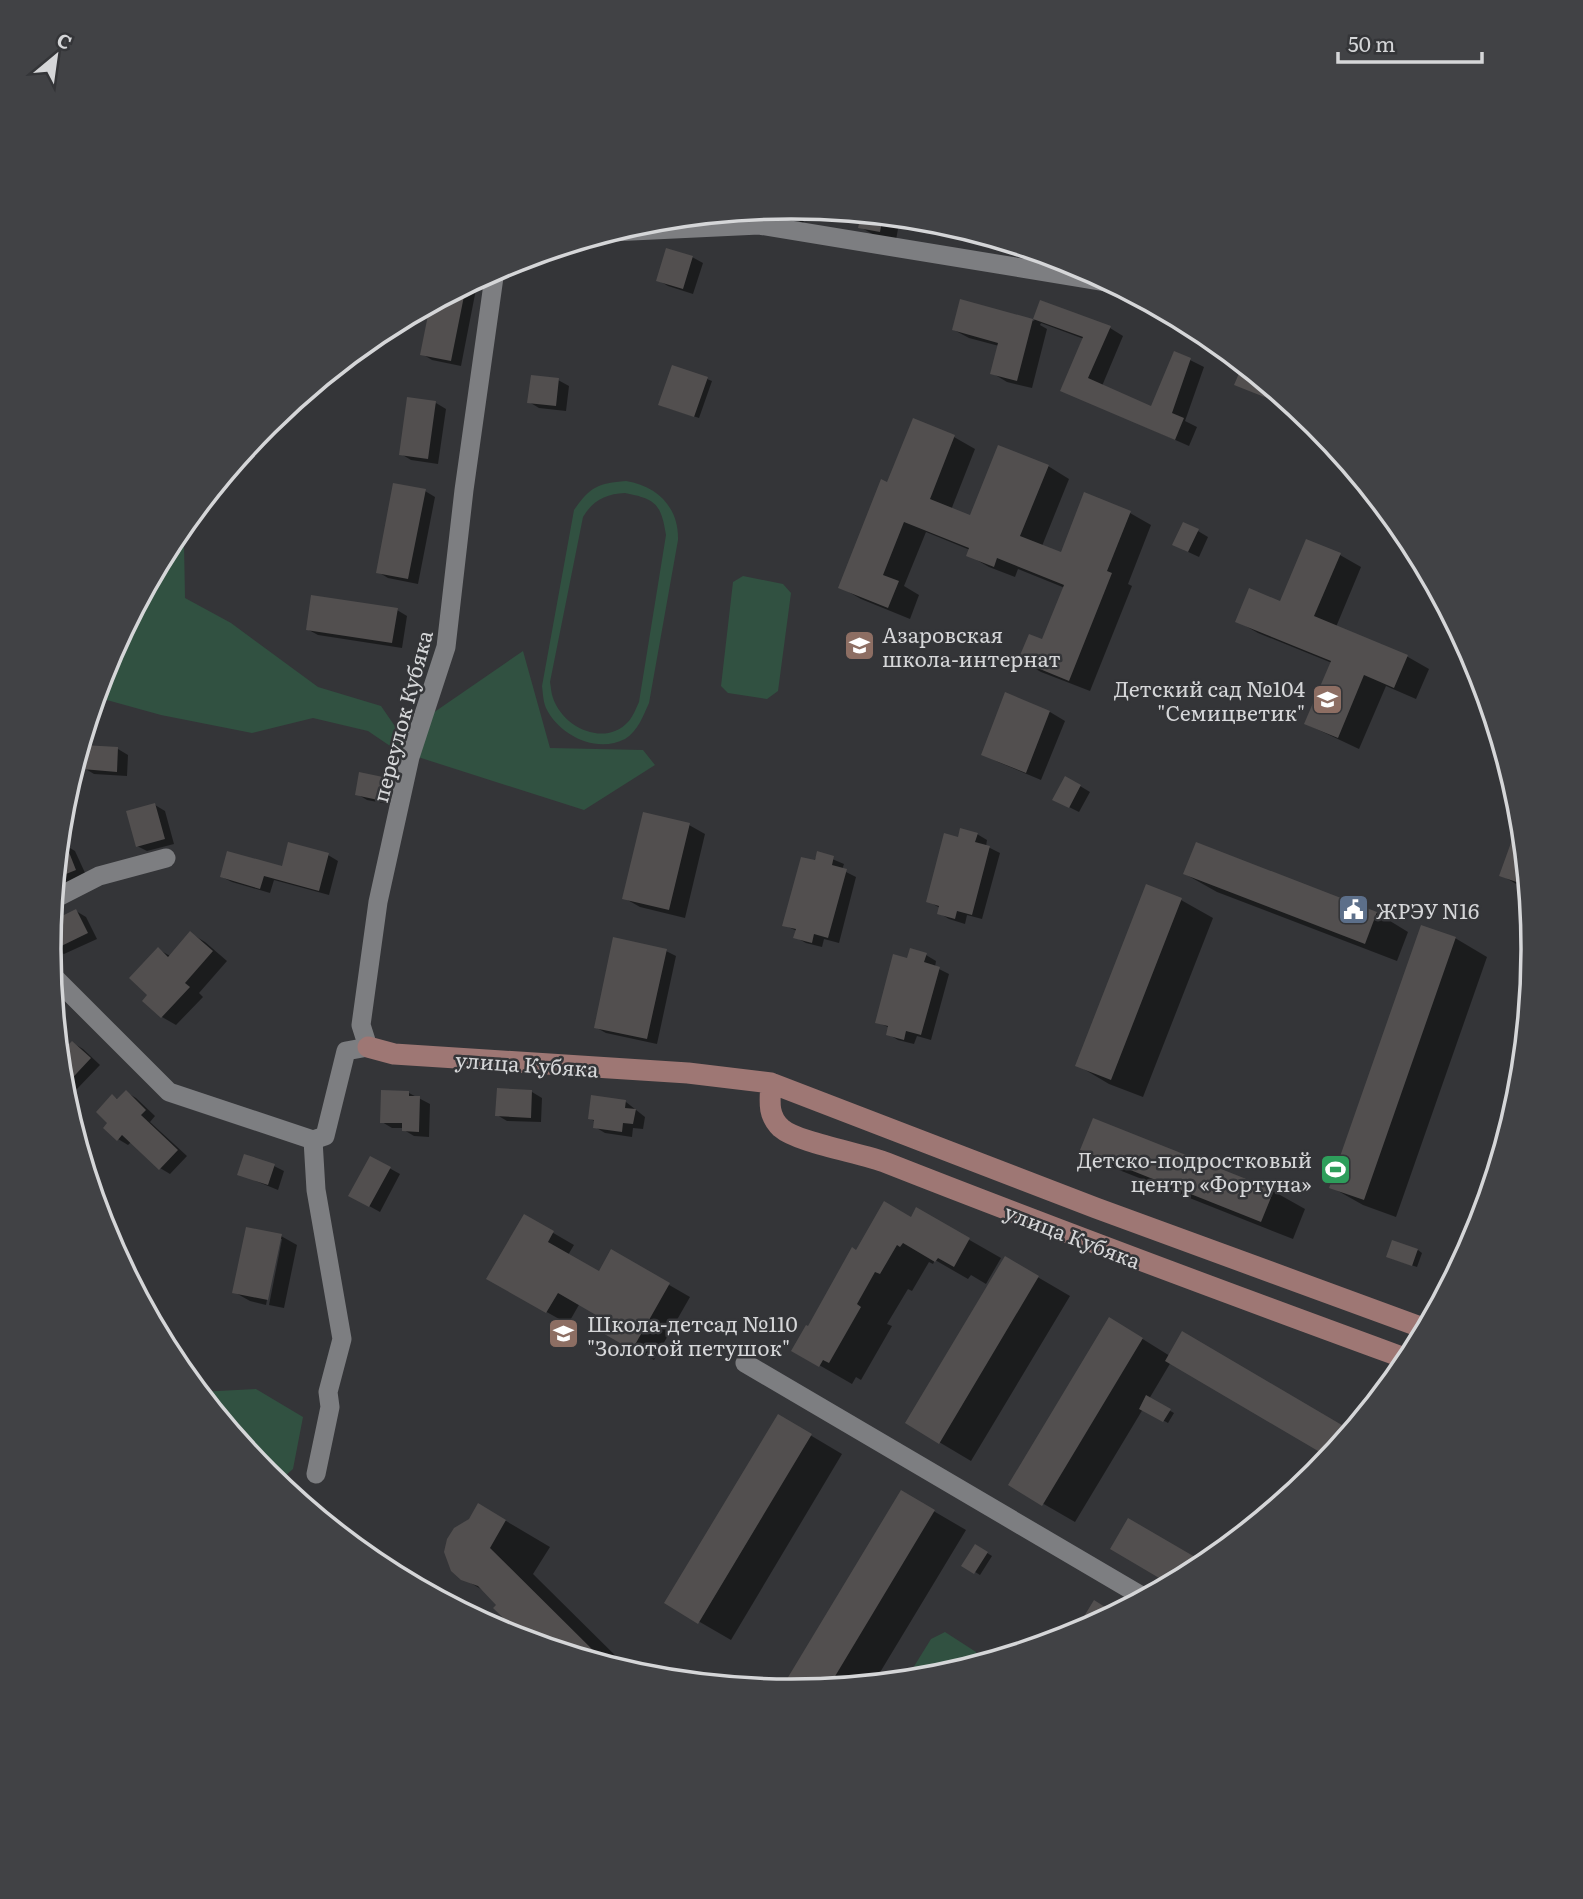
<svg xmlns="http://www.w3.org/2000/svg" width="1583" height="1899" font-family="Literata,serif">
  <rect width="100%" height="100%" fill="#343538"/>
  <!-- green -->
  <path fill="#315141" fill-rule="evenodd" d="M626,481C657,486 679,507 678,540L649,703C643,716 638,731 625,739C596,754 559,735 546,708C543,701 543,693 542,686L574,510C590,487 598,483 626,481ZM625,493C656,499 661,504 666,535L639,702C636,708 633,717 628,722C605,747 563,728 553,698C551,693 551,687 550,682L583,517C593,500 606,494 625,493Z
    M176,535L184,544L185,598L231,623L318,687L381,706L401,735L523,651L550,748L643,750L655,765L584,810L396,750L368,731L313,718L252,733L161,715L96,697L106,665Z
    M743,576L783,584L791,593L778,691L767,699L728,693L721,686L733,582Z
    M256,1389L303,1417L293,1469L277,1483L266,1474L199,1392Z
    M945,1632L976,1652L979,1665L936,1678L905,1681L931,1639Z"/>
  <!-- shadow -->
  <path fill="#0007" d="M792,207L809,209L803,223L773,210Z
    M851,213L900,218L896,240L876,236L860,227L862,215Z
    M921,220L937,221L967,231L966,234L931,229L921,223Z
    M692,257L703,263L693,294L668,286L658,280Z
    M478,279L461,366L432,360L422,354L432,304Z
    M962,301L1034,321L1041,302L1110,328L1123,336L1102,386L1152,408L1190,360L1204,367L1185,421L1197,427L1189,446L1062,390L1084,339L1041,323L1040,325L1047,329L1032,388L1007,382L992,373L999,346L969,338L954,330Z
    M1244,365L1284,398L1282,405L1237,384Z
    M707,379L712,381L699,418L665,407Z
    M558,380L569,386L566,411L539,408L529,402Z
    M436,403L446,409L438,464L411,460L401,454Z
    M914,420L954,437L975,449L951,510L971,518L1048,466L1069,479L1042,546L1062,554L1130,513L1151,525L1128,584L1132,586L1090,691L1041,672L1020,660L1043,641L1065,588L1018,569L1015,577L989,567L968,555L970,550L926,532L904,586L919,595L910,619L861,599L840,587L888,484Z
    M425,491L435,497L418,584L388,578L378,572Z
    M1198,531L1208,537L1199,557L1184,550Z
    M1340,555L1361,567L1336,627L1408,657L1429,669L1416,699L1386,686L1359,749L1306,724L1332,663L1258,633L1237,621L1281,603Z
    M397,610L407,616L402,648L318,635L307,629Z
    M1006,695L1050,712L1065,721L1041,780L998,762L983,754Z
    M118,749L128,755L127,776L94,774L84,768Z
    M382,779L392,785L388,804L367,800L357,794Z
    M1080,786L1090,792L1079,812L1065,805Z
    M155,805L165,811L174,844L147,851L137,846Z
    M1521,819L1528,891L1501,875Z
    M689,825L705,834L685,918L640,907L624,898Z
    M977,834L987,840L986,846L1000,853L982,919L967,915L965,924L949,919L939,913L940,908L928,901L959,839Z
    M1197,844L1377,913L1408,932L1397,961L1217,892L1185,874Z
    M65,845L75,851L86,875L58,887L55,885L59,848Z
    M818,853L844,864L842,870L856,877L839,943L824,939L822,947L806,943L795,937L797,931L784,925Z
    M328,855L338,861L329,895L274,880L270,893L232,882L222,877L283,868Z
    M1181,900L1213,918L1143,1097L1109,1084L1077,1065Z
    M76,911L86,917L97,939L64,954L54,949L50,940L52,923Z
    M190,933L205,942L227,961L199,993L203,997L176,1025L162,1017L149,995L158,949L170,956Z
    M1455,938L1487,957L1396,1217L1363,1205L1331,1187Z
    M666,951L676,956L657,1044L606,1033L595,1027Z
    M926,955L936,961L935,967L949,974L931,1040L917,1036L914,1044L898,1040L888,1034L890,1028L877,1022L908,960Z
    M58,1041L67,1048L73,1043L83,1049L100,1065L76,1090L62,1085Z
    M498,1090L532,1092L542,1098L541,1122L507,1121L497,1115Z
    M126,1092L136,1098L155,1116L150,1122L187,1156L170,1174L160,1168L131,1142L128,1145L118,1139L110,1123L113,1096L119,1100Z
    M409,1093L430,1104L429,1137L414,1136L404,1130V1128H392L382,1122Z
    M626,1102L645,1117L643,1129L633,1128L632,1137L605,1133L595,1127L596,1122L589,1118Z
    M1504,1146L1477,1234L1475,1239L1472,1238Z
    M1082,1149L1273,1191L1305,1209L1293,1239L1114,1168Z
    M371,1158L400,1174L380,1212L351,1196Z
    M274,1166L284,1171L278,1190L239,1174Z
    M917,1210L1001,1258L986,1284L971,1275L968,1279L935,1260L933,1264L929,1262L912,1291L908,1289L887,1324L892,1326L861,1380L856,1377L852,1384L793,1350L857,1252L912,1219Z
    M524,1216L574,1245L568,1255L599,1274L612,1252L690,1297L654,1360L604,1331L610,1321L580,1303L568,1324L488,1279Z
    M281,1236L297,1245L284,1308L269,1305L282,1239H279L266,1305L250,1301L234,1292Z
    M1418,1250L1422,1253L1417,1267L1393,1259Z
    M1005,1258L1070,1296L971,1461L907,1423Z
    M1183,1334L1351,1432L1331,1456L1171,1362L1149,1399L1174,1413L1168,1423L1143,1409L1075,1522L1011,1485L1141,1338L1170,1356Z
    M1377,1393L1381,1396L1364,1417Z
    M778,1416L842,1454L731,1640L667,1603Z
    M901,1492L966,1530L873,1684L809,1690L790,1679Z
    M479,1505L550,1547L533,1574L634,1674L531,1643L495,1608L499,1605L486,1592L457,1575L470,1520Z
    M976,1546L992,1556L980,1575L964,1565Z"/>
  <!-- building -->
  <path fill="#524f4f" d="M861,214L883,216L880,232L858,228Z
    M666,248L693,256L683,289L656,281Z
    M466,286L451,361L420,355L430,305Z
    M960,299L1033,319L1017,381L990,374L998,343L952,330Z
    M1040,300L1111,326L1088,378L1151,406L1174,351L1191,358L1172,413L1184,418L1175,440L1060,391L1083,337L1033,319Z
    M1243,364L1291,404L1290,407L1234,385Z
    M672,365L708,377L694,417L658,405Z
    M531,375L559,378L556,406L527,403Z
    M407,397L436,401L428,459L399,455Z
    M913,418L955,435L930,499L970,515L998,445L1049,465L1020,536L1061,552L1084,492L1131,511L1107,571L1112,573L1069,681L1018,660L1029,634L1042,639L1064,585L997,558L994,567L966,556L969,548L904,522L883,575L899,581L888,608L838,588L881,479L887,482Z
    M393,483L426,489L408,579L376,573Z
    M1183,522L1199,529L1188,552L1172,545Z
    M1306,539L1341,553L1314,616L1408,655L1394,688L1364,675L1338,738L1304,724L1331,661L1235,622L1249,588L1280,601Z
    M311,595L398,608L392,643L306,630Z
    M1005,692L1050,711L1026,773L981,755Z
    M83,745L118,747L117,772L82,769Z
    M359,772L383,777L378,800L355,795Z
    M1065,776L1081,785L1069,808L1052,800Z
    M155,803L165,839L136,847L126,811Z
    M643,812L690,823L669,910L622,899Z
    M1521,815L1527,880L1528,886L1499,876Z
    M960,828L978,833L975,842L990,846L972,915L957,911L955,919L937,914L939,906L926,902L944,833L958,837Z
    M61,832L76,870L56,878L58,860Z
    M288,842L329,853L319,891L264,876L260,889L220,877L227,851L282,866Z
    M1196,842L1377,912L1365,944L1183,874Z
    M817,851L834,856L832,865L847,869L828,938L814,934L812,943L793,938L796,929L782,926L801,857L815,860Z
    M1146,884L1182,898L1111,1080L1075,1066Z
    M76,909L88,933L49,952L52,921Z
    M1421,925L1456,937L1364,1200L1329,1188Z
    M190,931L213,951L185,983L190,987L161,1018L142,1001L147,995L129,978L158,947L168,957Z
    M613,937L667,949L647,1039L594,1028Z
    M910,948L927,953L924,962L940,967L921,1035L906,1031L904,1040L886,1035L888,1026L875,1023L893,954L907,958Z
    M72,1041L91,1058L63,1088L59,1054Z
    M497,1088L532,1090L531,1118L495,1116Z
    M126,1090L146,1110L141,1115L178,1150L159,1170L122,1135L117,1141L103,1128L107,1123L96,1112L112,1094L117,1099Z
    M381,1090L409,1091V1096H420L419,1132L402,1131V1123H380Z
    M591,1095L626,1100L625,1108L636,1109L633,1124L623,1123L622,1132L593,1128L594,1120L588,1119Z
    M1093,1118L1274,1190L1261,1222L1080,1150Z
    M244,1154L275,1164L268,1185L237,1175Z
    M370,1156L391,1167L369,1207L348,1196Z
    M884,1201L911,1217L916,1207L970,1238L954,1267L938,1258L935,1262L903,1243L900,1247L897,1245L880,1274L875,1272L857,1304L861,1307L829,1363L823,1360L819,1367L791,1351L806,1325L808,1326L852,1247L856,1250Z
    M524,1214L554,1231L548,1242L599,1271L611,1249L670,1283L632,1350L601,1332L608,1322L558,1293L546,1313L486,1279Z
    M246,1227L282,1234L268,1300L232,1293Z
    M1392,1240L1418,1249L1412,1266L1386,1257Z
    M1005,1256L1039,1276L939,1444L905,1423Z
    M1109,1317L1143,1338L1042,1506L1008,1485Z
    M1182,1331L1352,1431L1330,1458L1165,1361Z
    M1146,1395L1171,1409L1163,1422L1139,1409Z
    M778,1414L812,1434L698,1624L664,1603Z
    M901,1490L935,1510L828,1688L806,1690L787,1679Z
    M478,1503L506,1520L490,1548L610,1667L527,1641L493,1608L496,1605L478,1586L461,1580L451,1571L444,1552L447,1539L454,1528L469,1519Z
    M1128,1518L1207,1564L1171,1585L1110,1549Z
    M975,1544L988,1552L974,1574L961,1566Z
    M1094,1600L1116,1614L1072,1636Z"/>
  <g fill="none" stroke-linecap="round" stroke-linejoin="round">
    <!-- street -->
    <path stroke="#7d7e81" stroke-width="19" d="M611,232L759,225L1113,283
      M54,899L99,876L166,858
      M51,974L169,1092L313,1140
      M745,1363L1145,1598
      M316,1474L330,1407L328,1392L342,1339L316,1190L313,1140L325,1136L346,1051L368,1047L361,1025L378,902L410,757L446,647L464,490L495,270"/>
    <!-- secondary -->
    <path stroke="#9e7774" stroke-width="21" d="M368,1047L394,1054L688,1073L771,1083L1096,1208L1426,1329
      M771,1083C770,1100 767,1115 781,1128C798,1143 862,1153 887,1163C1060,1231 1235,1296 1410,1360"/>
  </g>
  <!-- icons -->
  <defs>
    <symbol id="school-square" viewBox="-11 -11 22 22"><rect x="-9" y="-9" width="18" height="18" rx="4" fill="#8d6e63" stroke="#343538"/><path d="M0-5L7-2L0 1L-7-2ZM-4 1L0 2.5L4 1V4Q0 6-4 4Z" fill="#fff"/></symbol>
    <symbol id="civic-square" viewBox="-11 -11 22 22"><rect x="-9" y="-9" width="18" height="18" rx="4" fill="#5c6f8a" stroke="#343538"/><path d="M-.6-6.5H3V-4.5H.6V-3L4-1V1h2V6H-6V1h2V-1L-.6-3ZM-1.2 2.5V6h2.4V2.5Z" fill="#fff"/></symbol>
    <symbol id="stadium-square" viewBox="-11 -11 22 22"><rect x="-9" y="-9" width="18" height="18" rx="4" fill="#2e9e5b" stroke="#343538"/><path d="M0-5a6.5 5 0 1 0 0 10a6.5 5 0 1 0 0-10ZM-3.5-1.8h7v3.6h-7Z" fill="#fff"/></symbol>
  </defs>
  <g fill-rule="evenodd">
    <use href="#school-square" x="842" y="628" width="35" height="35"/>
    <use href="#school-square" x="1310" y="682" width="35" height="35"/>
    <use href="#civic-square" x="1336" y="892" width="35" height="35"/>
    <use href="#stadium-square" x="1318" y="1152" width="35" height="35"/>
    <use href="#school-square" x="546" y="1316" width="35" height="35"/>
  </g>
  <g text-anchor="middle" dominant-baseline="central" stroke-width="5" stroke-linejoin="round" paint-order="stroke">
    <!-- poi labels -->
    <g font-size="21" fill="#d5d6d8" stroke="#343538" text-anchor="start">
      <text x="882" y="633">Азаровская<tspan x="882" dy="24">школа-интернат</tspan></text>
      <text x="1305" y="687" text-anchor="end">Детский сад №104<tspan x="1305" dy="24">"Семицветик"</tspan></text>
      <text x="1376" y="909">ЖРЭУ N16</text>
      <text x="1312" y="1158" text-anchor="end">Детско-подростковый<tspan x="1312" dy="24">центр «Фортуна»</tspan></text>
      <text x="587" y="1322">Школа-детсад №110<tspan x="587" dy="24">"Золотой петушок"</tspan></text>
    </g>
    <!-- street labels -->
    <g font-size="21" fill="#d5d6d8" stroke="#343538">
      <text transform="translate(401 716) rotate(-75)">переулок Кубяка</text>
      <text transform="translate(527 1063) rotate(4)">улица Кубяка</text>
      <text transform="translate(1073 1235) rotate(21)">улица Кубяка</text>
    </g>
  </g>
  <!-- crop -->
  <path d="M0 0H1583V1899H0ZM61 949a730 730 0 1 1 1460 0a730 730 0 1 1-1460 0Z" fill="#414245" fill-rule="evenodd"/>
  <path fill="none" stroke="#d5d6d8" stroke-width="3.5" d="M61 949a730 730 0 1 1 1460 0a730 730 0 1 1-1460 0Z"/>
  <!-- north arrow -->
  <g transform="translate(56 56) rotate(29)" stroke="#343538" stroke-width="5" paint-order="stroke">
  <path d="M0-5L12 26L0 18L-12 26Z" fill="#d5d6d8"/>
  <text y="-10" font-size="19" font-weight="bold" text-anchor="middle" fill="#d5d6d8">С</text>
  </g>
  <!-- scale -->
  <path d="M1338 52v10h144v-10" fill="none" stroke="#d5d6d8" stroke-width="3.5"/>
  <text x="1348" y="52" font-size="21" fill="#d5d6d8" stroke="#343538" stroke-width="5" paint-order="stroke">50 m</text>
</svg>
